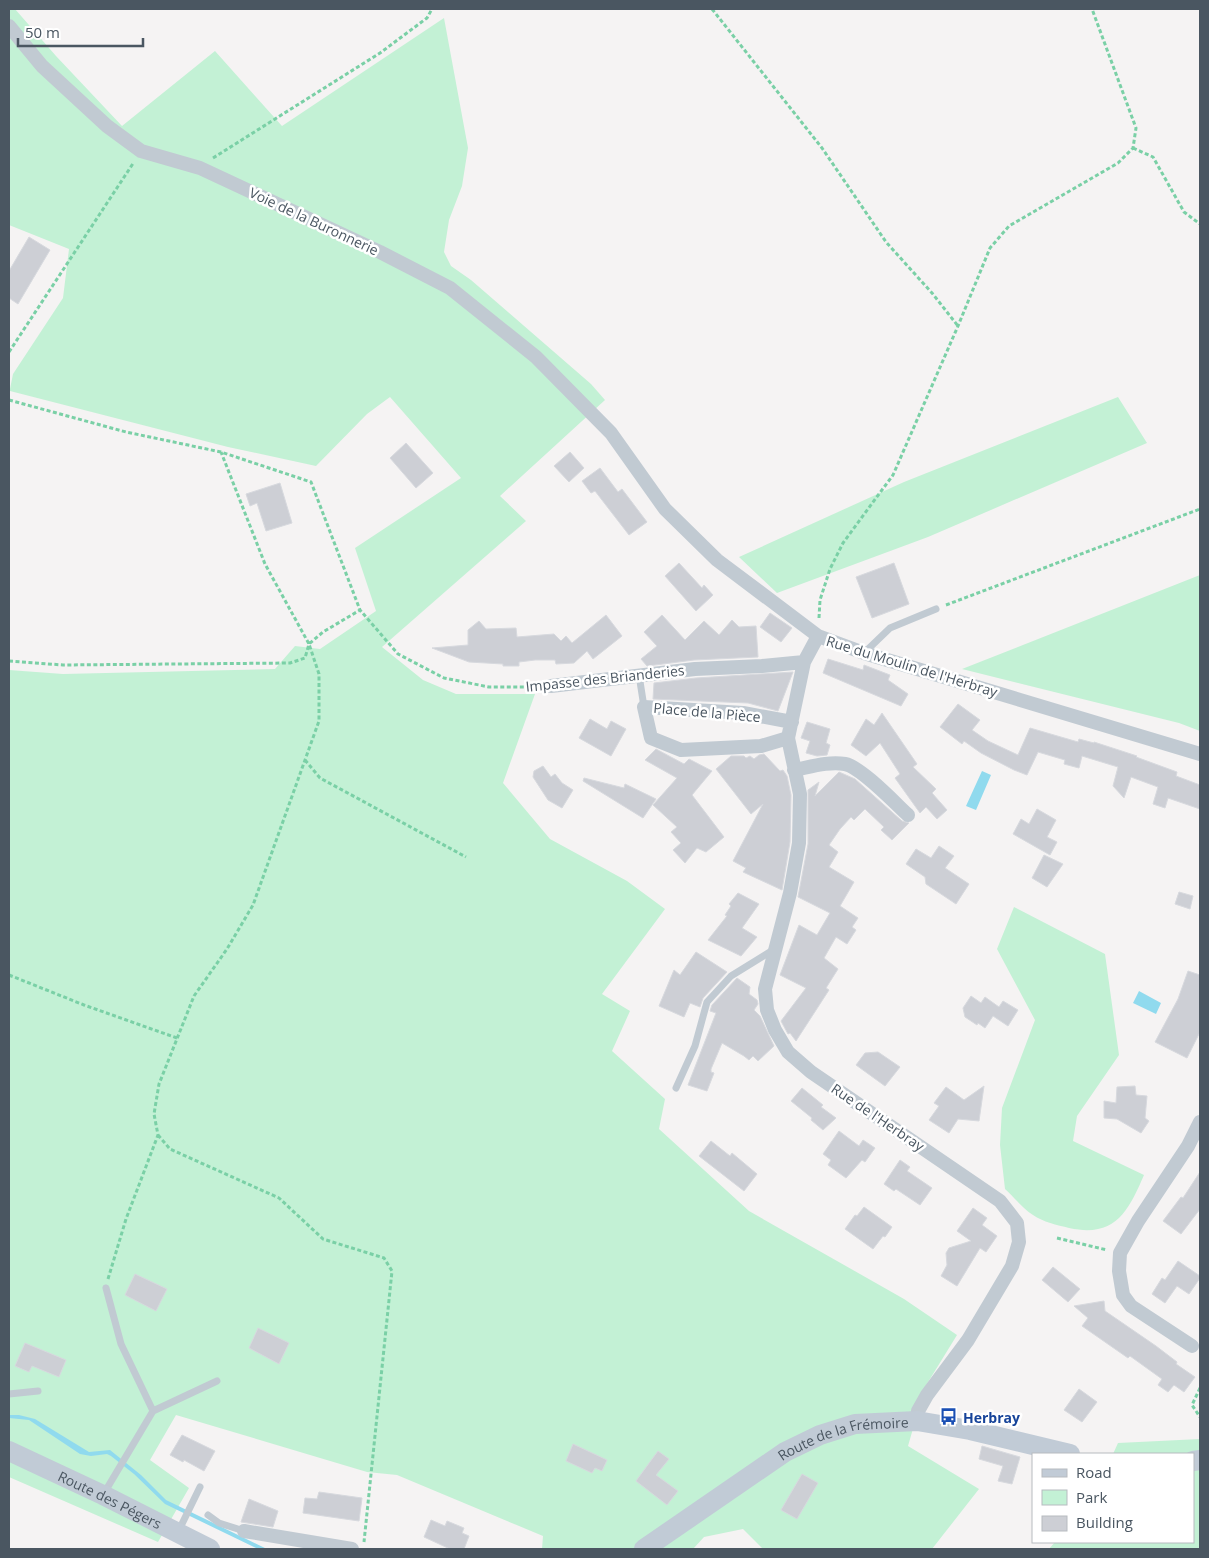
<svg xmlns="http://www.w3.org/2000/svg" width="1209" height="1558" font-family="'Open Sans',sans-serif">
  <rect width="100%" height="100%" fill="#f5f3f3"/>
  <!-- green -->
  <path fill="#c3f1d5" d="M9,9H15L56,56L122,126L215,51L282,126L444,18L468,148L462,186L449,220L444,252L451,266L471,280L591,384L605,400L500,496L526,521L382,647L423,680L456,694H535L503,783L550,839L627,881L665,909L602,994L630,1011L612,1051L665,1099L659,1129L749,1211L904,1299L957,1335L925,1387L908,1446L979,1489L932,1549H763L743,1529L704,1537L693,1549H542L543,1536L397,1475L367,1472L176,1415L150,1460L189,1488L158,1542L9,1477V670L63,674L275,669L295,646L320,649L376,611L355,548L461,478L390,397L367,414L316,466L228,447L10,391L9,394L13,374L63,298L69,249L9,225Z
    M1118,397L1147,443L928,537L777,593L739,557L904,482Z
    M1200,575V731L1179,723L962,669Z
    M1014,907L1105,954L1119,1055L1077,1116L1073,1141L1144,1175C1128,1212 1115,1238 1069,1228C1057,1225 1043,1222 1033,1215C1023,1209 1014,1197 1005,1189L1000,1145L1002,1108L1035,1020L997,949Z
    M1200,1439V1549H1049L1055,1542H1193V1454H1113L1118,1443Z"/>
  <!-- water -->
  <path fill="#90daee" d="M982,771L991,775L976,810L966,806Z
    M1139,991L1161,1003L1156,1014L1133,1003Z
    M9,1415H19L35,1419L89,1452L110,1450L141,1475L166,1500L267,1549H258L165,1504L134,1474L111,1456L107,1454L91,1456L80,1454L29,1420L9,1418Z"/>
  <!-- building -->
  <path fill="#cdcfd5" stroke="#d7d9de" d="M29,237L50,250L18,304L9,298V271Z
    M406,443L433,473L416,488L390,458Z
    M570,452L584,468L569,482L554,466Z
    M600,468L618,492L622,489L647,522L629,535L595,491L591,493L582,481Z
    M280,483L292,523L266,531L257,503L250,506L246,494Z
    M679,563L702,588L704,585L713,595L696,611L665,576Z
    M894,563L909,604L872,618L856,577Z
    M770,613L792,628L781,642L760,627Z
    M606,615L622,636L593,659L587,651L574,663L556,664L555,660H535L519,662V666H503V664L469,662L432,648L468,645V630L479,621L486,629L516,628L517,637L554,634L561,641L566,636L572,643Z
    M662,615L685,640L704,621L719,635L732,620L739,627L756,626L758,657L694,660L647,666L641,659L657,646L644,632Z
    M828,659L863,670L864,665L890,675L888,680L908,694L901,706L823,673Z
    M793,672L778,711L748,703L653,699L654,683L696,678Z
    M958,704L980,720L972,730L988,741L1018,755L1030,728L1078,742L1079,739L1094,743V742L1137,756L1136,757L1177,772L1176,776L1200,785V809L1168,798L1165,808L1153,804L1158,787L1131,777L1124,798L1113,786L1118,767L1082,756L1079,768L1064,764L1065,760L1038,752L1027,775L1014,770L981,753L964,741L962,744L940,727Z
    M882,713L917,764L913,767L936,789L932,793L947,810L937,819L926,807L920,813L895,778L900,774L880,743L866,756L851,745L866,719L874,725Z
    M590,719L607,729L611,721L626,729L611,756L579,738Z
    M807,722L830,729L826,743L830,745L827,755L817,756L806,753L810,741L801,738Z
    M656,749L684,764L689,759L712,771L692,795L724,837L706,852L697,848L685,863L673,850L681,843L671,832L677,827L653,805L677,778L645,760Z
    M764,754L780,771L783,770L787,776L791,795L790,842L782,890L743,872L746,868L733,861L763,804L751,814L716,769L731,756H744L746,758L750,756L754,759L759,755Z
    M543,766L551,777L555,774L562,783L573,790L562,808L548,800L533,777L534,771Z
    M839,772L855,779L902,821L909,823L892,840L881,830L884,827L865,809L854,820L851,817L840,829L829,845L838,852L829,867L854,882L840,906L858,918L852,927L856,930L847,944L836,937L824,958L838,969L826,988L829,990L796,1041L790,1033L788,1034L781,1021L806,988L780,975L799,925L817,935L830,913L798,897L808,844V790L819,782L815,796Z
    M584,778L624,788L625,784L656,799L643,818L583,781Z
    M1037,809L1056,820L1047,837L1057,842L1050,855L1013,834L1021,819L1029,824Z
    M939,846L954,856L945,868L969,884L956,904L926,884L925,877L906,864L916,849L931,858Z
    M1044,855L1063,864L1047,887L1032,878Z
    M1179,892L1193,896L1190,909L1175,904Z
    M738,893L759,904L742,928L757,937L741,956L708,940L727,916L725,915L731,906L729,904Z
    M696,952L727,972L703,998L700,1007L690,1003L684,1017L659,1006L674,970L680,975Z
    M1188,971L1200,975V1032L1187,1058L1155,1042L1178,999Z
    M737,978L750,987L749,994L757,1000L758,1004L754,1010L760,1016L774,1046L758,1061L753,1056L749,1060L744,1056L722,1043L711,1069V1072L714,1073L707,1091L688,1085L716,1013L710,1011L712,1005Z
    M971,996L981,1003L985,997L999,1007L1003,1001L1018,1010L1008,1026L993,1016L985,1028L978,1023L977,1025L965,1017L963,1008Z
    M878,1052L900,1067L885,1086L856,1065L865,1053Z
    M984,1086L979,1121L958,1119L949,1133L929,1120L939,1106L934,1103L946,1087L964,1100Z
    M1135,1086L1136,1095L1147,1096L1145,1118L1149,1121L1141,1133L1117,1119L1104,1118V1101L1116,1103L1117,1087Z
    M802,1088L823,1105L821,1107L836,1118L823,1130L811,1120L812,1118L791,1101Z
    M839,1131L859,1146L863,1140L875,1148L865,1162L862,1160L846,1178L828,1165L831,1160L823,1154Z
    M711,1141L730,1156L732,1153L757,1174L744,1191L699,1156Z
    M900,1160L910,1167L907,1171L932,1188L920,1205L896,1189L894,1191L884,1184Z
    M1200,1172V1209L1181,1234L1163,1221L1181,1197L1183,1198Z
    M864,1207L892,1227L885,1237L883,1236L873,1249L845,1229L855,1215L857,1216Z
    M973,1208L987,1218L982,1225L997,1236L986,1252L980,1248L957,1286L941,1276L947,1265L946,1253L949,1248L971,1241L957,1231Z
    M1178,1261L1200,1276V1278L1189,1294L1177,1286L1165,1303L1152,1294L1162,1278L1165,1280Z
    M1053,1267L1080,1289L1068,1302L1042,1280Z
    M135,1274L167,1289L156,1311L125,1295Z
    M1104,1301L1105,1311L1156,1346L1177,1362L1176,1364L1195,1377L1184,1392L1174,1385L1168,1392L1158,1385L1162,1379L1130,1356L1128,1358L1082,1326L1088,1318L1074,1306Z
    M258,1328L289,1343L279,1364L249,1348Z
    M25,1343L66,1360L59,1377L32,1366L29,1372L15,1366Z
    M1079,1389L1097,1402L1082,1422L1064,1410Z
    M182,1435L215,1451L204,1471L184,1460L183,1462L170,1455Z
    M573,1444L607,1460L602,1471L595,1468L592,1473L566,1461Z
    M982,1446L1020,1457L1012,1484L998,1481L1003,1466L979,1459Z
    M658,1451L669,1459L656,1475L678,1491L667,1505L636,1481Z
    M802,1474L818,1483L797,1519L781,1510Z
    M319,1492L362,1498L359,1521L303,1513L305,1498L317,1499Z
    M249,1499L278,1511L273,1527L241,1522Z
    M431,1520L445,1526L447,1521L464,1528L462,1533L469,1536L464,1549H450L424,1537Z"/>
  <g fill="none" stroke-linecap="round" stroke-linejoin="round">
    <!-- path -->
    <path stroke="#7ad0a6" stroke-width="3" stroke-dasharray="4 2.5" stroke-linecap="butt" d="M712,9L822,148L886,242L932,293L958,326
      M1133,148L1153,157L1184,212L1200,224
      M213,158L380,53L427,18L432,9
      M9,352L134,162
      M9,400L126,432L221,452L311,482L360,610L398,654L444,678L489,687H538
      M946,605L1200,509
      M819,618L820,600L830,569L843,543L893,475L958,326L990,248L1009,226L1118,163L1133,148L1136,128L1092,9
      M9,661L63,665L290,663L305,658L309,644L265,564L221,452
      M305,760L320,778L466,857
      M9,975L84,1005L177,1038
      M158,1135L170,1149L279,1198L323,1239L384,1258L392,1271L364,1542
      M1057,1238L1107,1250
      M108,1279L126,1219L158,1135L154,1114L159,1084L194,996L227,949L253,905L319,721V674L309,644L323,632L360,610
      M1200,1388L1192,1405L1200,1417"/>
    <!-- lane -->
    <path stroke="#c1cad2" stroke-width="7" d="M864,653L890,628L936,609
      M639,675L644,707
      M676,1088L695,1046L707,1002L731,976L773,950
      M106,1288L121,1344L153,1411
      M9,1394L38,1391
      M103,1495L153,1411L217,1381
      M208,1515L219,1523L244,1531
      M179,1530L200,1487"/>
    <!-- street -->
    <path stroke="#c1cad2" stroke-width="14" d="M9,26L42,66L107,126L141,151L200,168L380,252L450,288L536,357L611,433L665,509L717,560L818,636L864,653L1200,754
      M818,636L804,662L788,738L800,794L799,843L790,893L765,989L767,1010L775,1030L788,1052L811,1072L1000,1201L1017,1223L1019,1242L1012,1266L968,1340L927,1395L918,1411L917,1421
      M551,686L695,669L762,666L804,662
      M788,738L761,746L681,750L651,738L644,707L743,713L792,722
      M794,770C810,767 829,761 845,764C861,767 895,803 908,815
      M1192,1346L1131,1306L1123,1295L1119,1271L1120,1253L1138,1221L1188,1146L1200,1122
      M244,1531L352,1549"/>
    <!-- secondary -->
    <g stroke="#c1cbd6" stroke-width="20">
      <path id="s1" d="M9,1451L103,1495L210,1549"/>
      <path d="M1193,1461L1200,1460"/>
      <path id="s2" d="M644,1549L785,1452L820,1435L855,1424L917,1421L970,1430L1070,1454"/>
    </g>
  </g>
  <!-- icons -->
  <defs>
    <symbol id="bus-bare" viewBox="-9 -9 18 18"><path d="M-5-6H5V4H4V6H2V4H-2V6H-4V4H-5ZM-3.5-4V0h7V-4ZM-3.5 1.2v1.5H-2V1.2ZM2 1.2v1.5H3.5V1.2Z" fill="#1a4fb4" stroke="#fff" stroke-width="2.5" paint-order="stroke"/></symbol>
  </defs>
  <g fill-rule="evenodd">
    <use href="#bus-bare" x="936" y="1404" width="25" height="25"/>
  </g>
  <g text-anchor="middle" dominant-baseline="central" stroke-width="5" stroke-linejoin="round" paint-order="stroke">
    <!-- street labels -->
    <g font-size="14" fill="#4a5661" stroke="#fff">
      <text transform="translate(314 221) rotate(25)">Voie de la Buronnerie</text>
      <text transform="translate(912 666) rotate(17)">Rue du Moulin de l'Herbray</text>
      <text transform="translate(605 678) rotate(-6)">Impasse des Brianderies</text>
      <text transform="translate(707 712) rotate(5)">Place de la Pièce</text>
      <text transform="translate(878 1117) rotate(34)">Rue de l'Herbray</text>
      <text stroke="none"><textPath href="#s2" startOffset="232">Route de la Frémoire</textPath></text>
      <text stroke="none"><textPath href="#s1" startOffset="112">Route des Pégers</textPath></text>
    </g>
    <!-- transit labels -->
    <g font-size="14" font-weight="bold" fill="#164399" stroke="#fff" text-anchor="start">
      <text x="963" y="1417">Herbray</text>
    </g>
  </g>
  <!-- border -->
  <rect width="1209" height="1558" fill="none" stroke="#4a5661" stroke-width="20"/>
  <!-- legend -->
  <rect x="1032" y="1453" width="162" height="90" fill="#ffffff" stroke="#b7bbc0"/>
  <rect x="1042" y="1469" width="25" height="8" fill="#c1cbd6" stroke="#b7bbc0"/>
  <text x="1076" y="1478" font-size="15" fill="#4a5661">Road</text>
  <rect x="1042" y="1490" width="25" height="15" fill="#c3f1d5" stroke="#b7bbc0"/>
  <text x="1076" y="1503" font-size="15" fill="#4a5661">Park</text>
  <rect x="1042" y="1516" width="25" height="15" fill="#cdcfd5" stroke="#b7bbc0"/>
  <text x="1076" y="1528" font-size="15" fill="#4a5661">Building</text>
  <!-- scale -->
  <path d="M18 38v8h125v-8" fill="none" stroke="#4a5661" stroke-width="2.5"/>
  <text x="25" y="38" font-size="15" fill="#4a5661" stroke="#ffffff" stroke-width="4" paint-order="stroke">50 m</text>
</svg>
